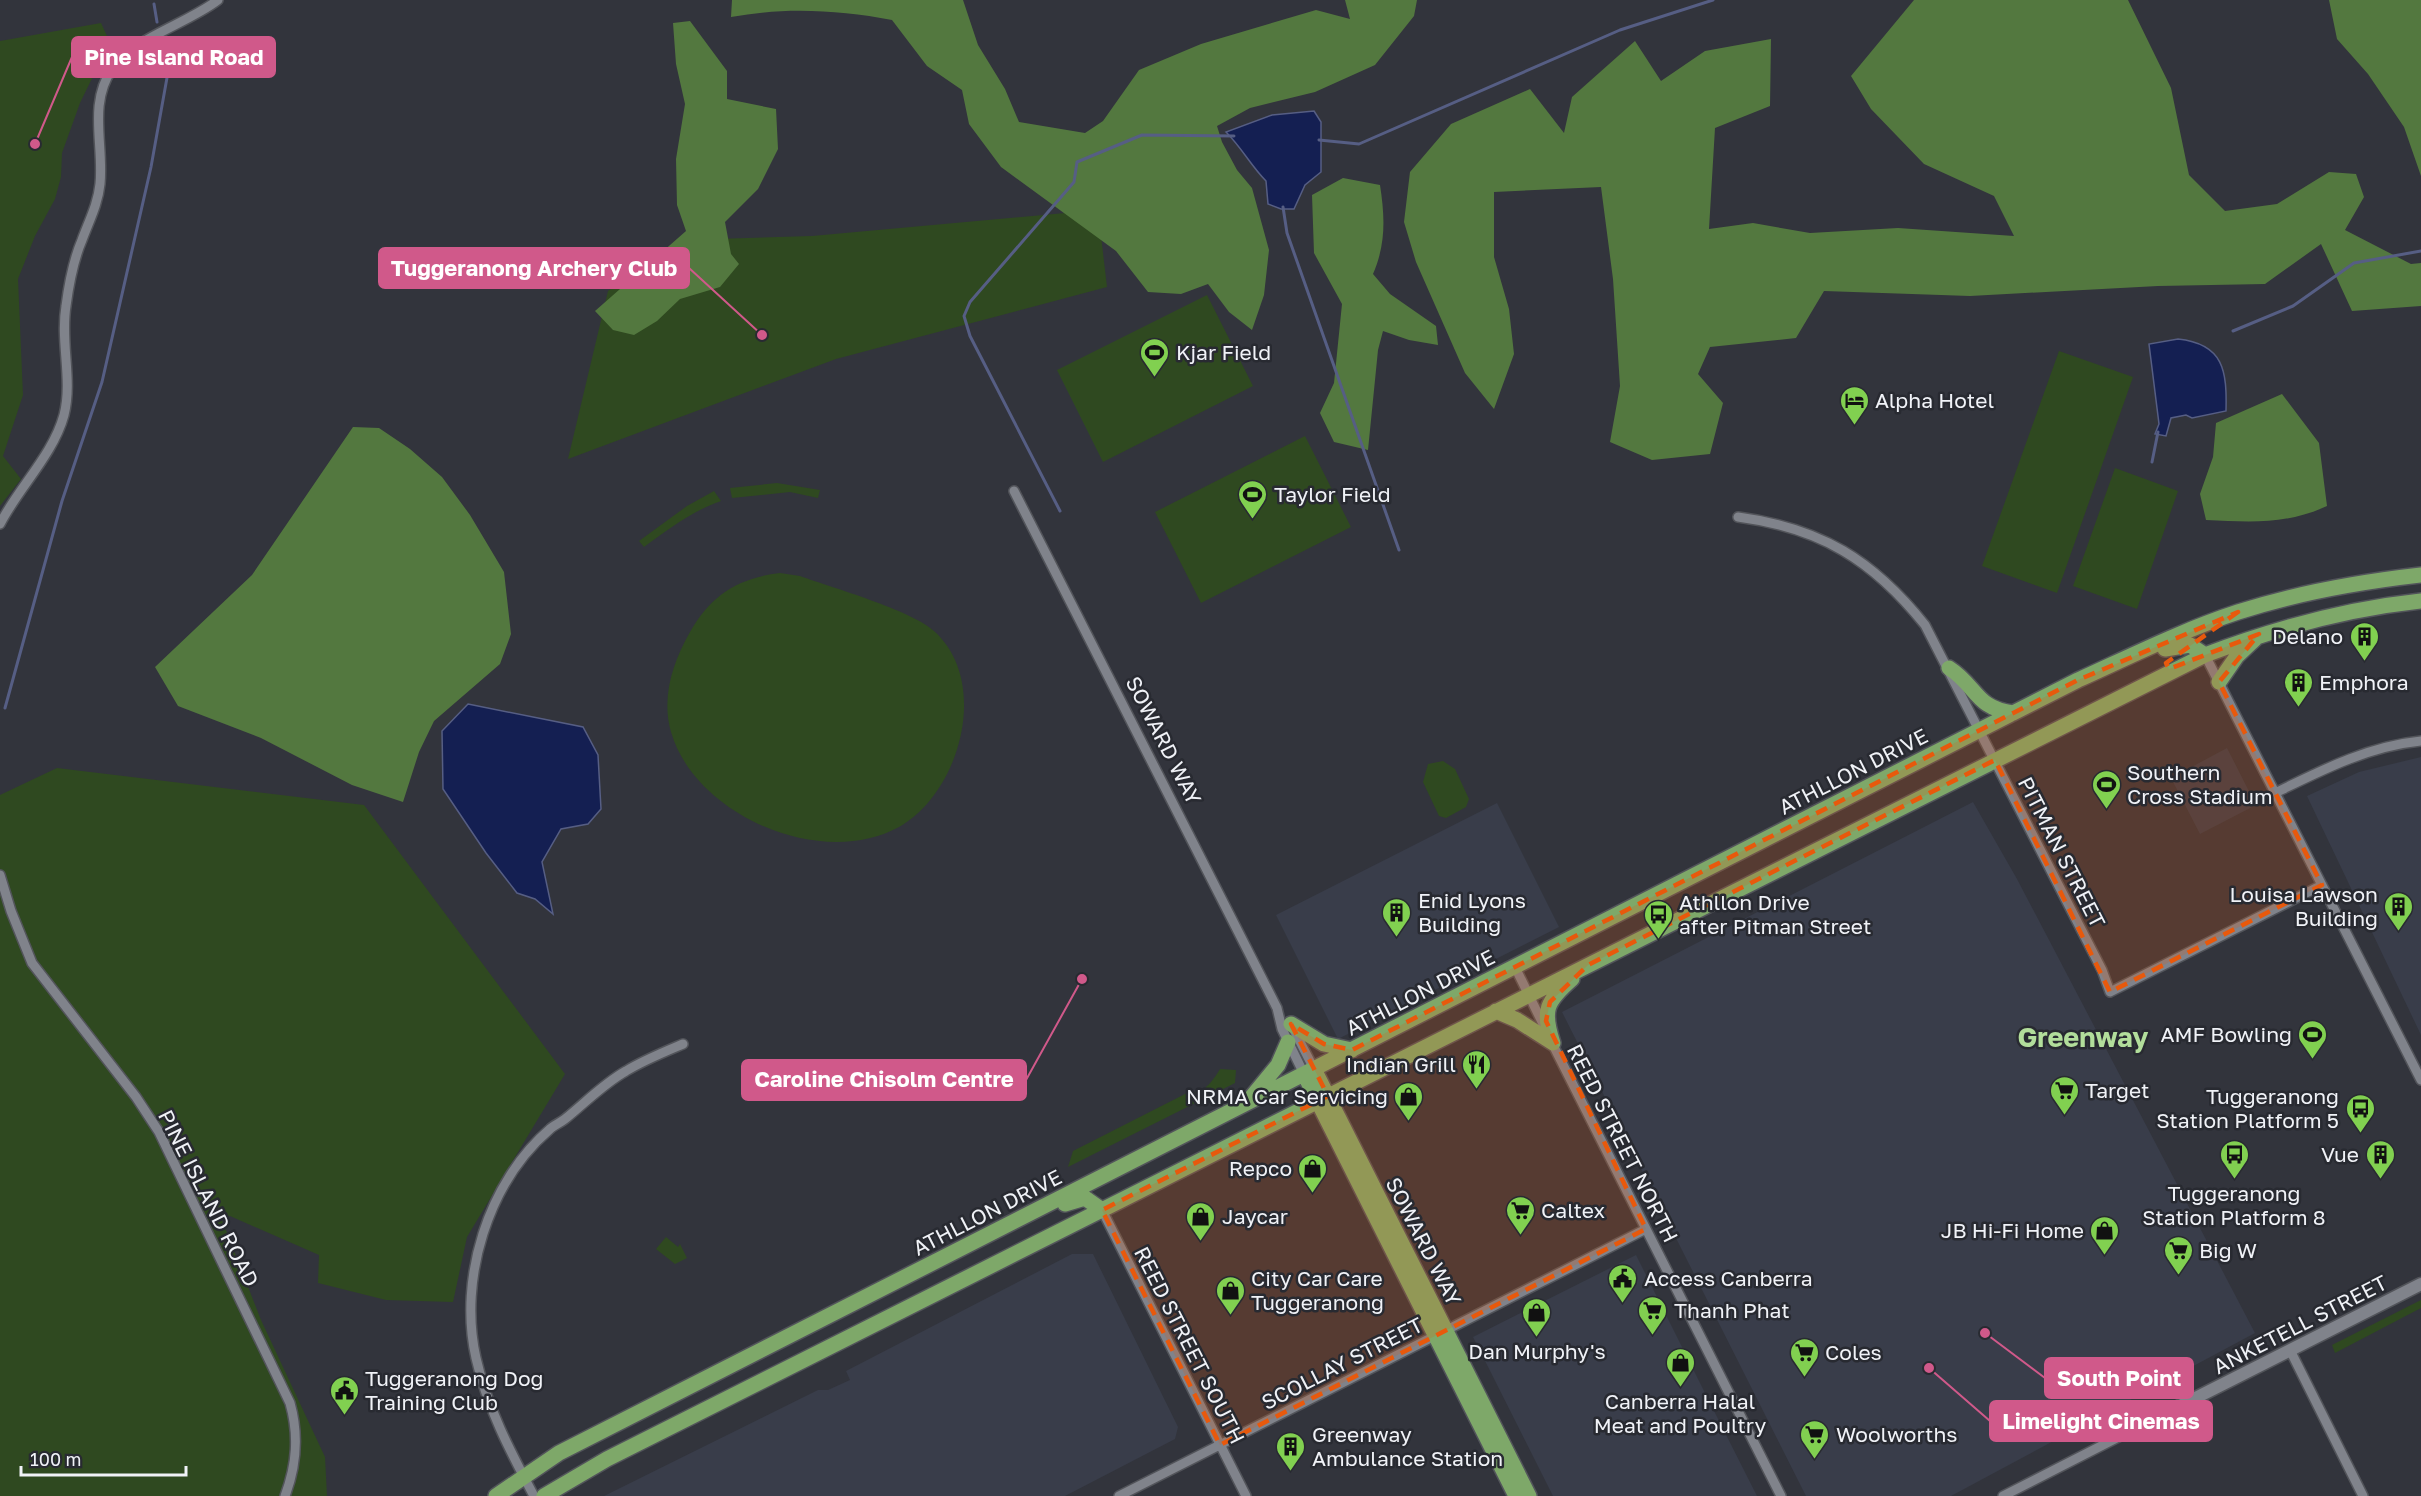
<svg xmlns="http://www.w3.org/2000/svg" width="2421" height="1496" font-family="'Golos Text',sans-serif">
  <rect width="100%" height="100%" fill="#32343c"/>
  <!-- built -->
  <path fill="#393d4a" d="M2227,748L2256,805L2200,834L2171,778Z
    M2421,757V1035L2307,796L2359,772Z
    M1973,802L2017,879L2255,1333L1951,1496H1806L1562,1012Z
    M1497,803L1559,927L1338,1039L1276,915Z
    M1072,1254H1093L1178,1427L1175,1439L1065,1496H604L818,1390H828L850,1380L846,1371Z
    M1636,1255L1713,1409L1757,1496H1553L1473,1337Z"/>
  <!-- green -->
  <path fill="#2f4920" d="M101,23L107,36L101,60L80,103L62,153L61,177L55,199L35,236L18,279L23,395L3,456L21,479L0,506V41Z
    M1098,210L1107,287L836,359L568,459L608,291L681,240L812,236Z
    M1207,295L1253,386L1103,462L1057,370Z
    M2059,351L2133,377L2057,593L1982,566Z
    M1305,436L1351,527L1201,603L1155,512Z
    M2115,468L2178,491L2137,609L2073,586Z
    M777,483L820,490L818,498L790,492L732,498L730,488Z
    M714,491L721,501C692,511 669,529 644,547L639,541L687,506Z
    M780,573L800,576C833,588 911,610 934,631C991,682 960,793 899,827C821,870 695,815 671,732C661,697 673,662 690,632C711,595 738,578 780,573Z
    M1443,761L1455,769L1469,799L1466,807L1446,818L1439,816L1423,782L1428,764Z
    M57,768L364,805L565,1074L467,1237L453,1302L386,1300L318,1283L319,1255L230,1216L222,1220L261,1320L325,1457L327,1496H0V795Z
    M1220,1069L1236,1070L1235,1083L1068,1167L1073,1151L1189,1092C1204,1095 1213,1080 1220,1069Z
    M666,1237L678,1247L680,1244L687,1258L675,1264L656,1249Z
    M2421,1300V1308L2335,1353L2332,1345Z"/>
  <!-- forest -->
  <path fill="#53783f" d="M732,0H963L978,45L1005,89L1019,122L1085,133L1103,121L1139,70L1201,44L1316,10L1350,19L1345,0H1417L1414,16L1375,65L1315,92L1250,108L1217,126L1222,142L1237,170L1252,188L1269,250L1264,295L1252,330L1229,312L1208,284L1181,294L1148,292L1116,251L1001,167L969,124L962,90L927,66L892,20C839,10 785,7 731,17Z
    M1914,0H2128L2171,88L2189,175L2225,211L2277,204L2329,172L2356,174L2364,197L2345,230L2411,264L2421,263V306L2352,311L2321,244L2265,284L2158,286L1970,296L1824,291L1796,338L1710,347L1698,374L1723,403L1710,454L1652,460L1610,442L1620,386L1613,279L1601,187L1494,192V257L1509,309L1514,354L1494,409L1465,373L1416,262L1404,222L1410,172L1451,124L1530,89L1564,133L1572,97L1635,41L1661,81L1705,51L1771,39L1770,106L1715,128L1709,229L1753,223L1810,233L1898,228L2014,236L1994,196L1924,164L1871,109L1851,76Z
    M2329,0H2421V176L2404,127L2368,74L2337,39Z
    M690,21L727,71V99L776,109L778,149L758,189L725,222L731,254L739,264L720,287L680,299L657,321L634,335L613,330L595,311L686,231L677,205L676,159L685,104L676,64L673,23Z
    M1343,178L1380,185C1385,217 1386,244 1373,274L1390,294L1436,326L1438,345L1409,340L1383,331L1378,350L1368,450L1334,442L1320,413L1334,383L1342,304L1314,253L1312,195Z
    M2282,394L2319,443L2327,506C2286,525 2250,522 2206,520L2200,494L2213,457L2216,423Z
    M353,427L379,428L410,449L442,477L470,515L504,572L511,634L500,664L434,721L419,752L403,802L352,785L261,738L178,706L155,667L252,575Z"/>
  <!-- water -->
  <path fill="#141f52" stroke="#565e84" stroke-width="1.5" d="M1314,111L1321,122V172L1305,185L1294,209H1281L1268,204L1266,181C1251,166 1242,148 1226,132L1272,115Z
    M2178,339C2224,344 2227,371 2226,411L2192,418L2186,415L2171,418L2166,436L2155,434L2159,424L2149,344Z
    M468,704L583,727L598,755L601,809L588,824L561,829L542,862L553,914L535,899L517,893L486,853L443,789L442,731Z"/>
  <g fill="none" stroke-linecap="round" stroke-linejoin="round">
    <!-- stream -->
    <path stroke="#565e84" stroke-width="3" d="M154,4L157,22
      M1319,140L1359,144L1620,30L1713,0
      M1283,207L1287,233L1399,550
      M2233,331L2293,306L2354,263L2421,251
      M2152,462L2158,432
      M1060,511L970,336L964,316L970,302L1074,182L1077,162L1142,135L1234,136
      M5,708L62,501L102,382L151,167L170,61L163,42"/>
    <defs>
      <path id="minor" d="M1014,491L1277,1008L1282,1029L1304,1074
        M1738,517C1821,528 1873,560 1925,625L2102,970L2110,992L2322,885
        M0,524C19,487 53,455 64,415C73,380 60,342 66,306C69,283 73,261 82,240C89,221 98,204 100,184C104,145 88,104 112,69C133,38 187,24 218,0
        M2205,655L2421,1080
        M2275,793C2322,770 2369,746 2421,741
        M0,875L11,911L32,963L136,1097L159,1132L290,1403C299,1435 297,1464 285,1496
        M1515,967L1544,1026
        M1292,1026L1314,1069
        M1550,1039L1781,1496
        M1102,1210L1246,1496
        M2290,1350L2363,1496
        M534,1496C510,1451 487,1407 476,1358C458,1279 488,1182 550,1129C554,1125 560,1123 565,1119C585,1103 603,1084 626,1071C644,1060 664,1052 683,1044
        M1119,1496L1646,1229
        M2003,1496L2148,1422"/>
      <path id="tertiary" d="M2148,1422L2421,1284"/>
      <path id="primary" d="M2165,649L2190,645L2205,655
        M1949,668C1977,686 1975,708 2013,713
        M2219,682L2237,656L2255,639
        M1496,1011L1517,1020L1553,1043
        M1291,1024L1324,1044L1352,1050
        M1553,1043C1542,1010 1546,1002 1572,979
        M1314,1069L1529,1496
        M1304,1074L1516,1496
        M1250,1099L1278,1065L1288,1042
        M1065,1204L1085,1198L1102,1210
        M496,1496L559,1453L2078,680C2131,656 2183,630 2238,612C2297,593 2359,582 2421,575
        M544,1496L607,1459L2205,655C2276,628 2345,609 2421,601"/>
    </defs>
    <!-- minor casing -->
    <use href="#minor" stroke="#52545a" stroke-width="12"/>
    <!-- tertiary casing -->
    <use href="#tertiary" stroke="#52545a" stroke-width="15"/>
    <!-- primary casing -->
    <use href="#primary" stroke="#52545a" stroke-width="18"/>
    <!-- minor -->
    <use href="#minor" stroke="#80838b" stroke-width="9"/>
    <!-- tertiary -->
    <use href="#tertiary" stroke="#80838b" stroke-width="12"/>
    <!-- primary -->
    <use href="#primary" stroke="#7ea869" stroke-width="15"/>
  </g>
  <!-- marked area -->
  <path fill="#e8590c" fill-opacity="0.2" stroke="#e8590c" stroke-width="4.5" stroke-dasharray="12 8" stroke-linejoin="round" d="M2238,612L2166,663L2169,669L2259,634L2219,682L2322,885L2110,992L1995,760L1588,965L1550,1002L1546,1021L1646,1229L1220,1445L1102,1210L1328,1096L1291,1024L1324,1044L1352,1050L2078,680Z"/>
  <!-- icons -->
  <defs>
    <symbol id="stadium-pin" viewBox="-11 -11 22 30"><path d="M0 17L-7.5 6A9.5 9.5 0 1 1 7.5 6Z" fill="#81d050" stroke="#282a31"/><path d="M0-5a6.5 5 0 1 0 0 10a6.5 5 0 1 0 0-10ZM-3.5-1.8h7v3.6h-7Z" fill="#111"/></symbol>
    <symbol id="hotel-pin" viewBox="-11 -11 22 30"><path d="M0 17L-7.5 6A9.5 9.5 0 1 1 7.5 6Z" fill="#81d050" stroke="#282a31"/><path d="M-6-4.5h1.5V1H6V5H4.5V3h-9V5H-6ZM-4 0a1.8 1.8 0 1 1 3.6 0ZM.5 0V-2.5h3Q6-2.5 6 0Z" fill="#111"/></symbol>
    <symbol id="building-pin" viewBox="-11 -11 22 30"><path d="M0 17L-7.5 6A9.5 9.5 0 1 1 7.5 6Z" fill="#81d050" stroke="#282a31"/><path d="M-4-6H4V6H1V3H-1V6H-4ZM-2.5-4.3h1.7v1.8h-1.7ZM.8-4.3h1.7v1.8H.8ZM-2.5-1h1.7V.8h-1.7ZM.8-1h1.7V.8H.8Z" fill="#111"/></symbol>
    <symbol id="bus-pin" viewBox="-11 -11 22 30"><path d="M0 17L-7.5 6A9.5 9.5 0 1 1 7.5 6Z" fill="#81d050" stroke="#282a31"/><path d="M-5-6H5V4H4V6H2V4H-2V6H-4V4H-5ZM-3.5-4V0h7V-4ZM-3.5 1.2v1.5H-2V1.2ZM2 1.2v1.5H3.5V1.2Z" fill="#111"/></symbol>
    <symbol id="restaurant-pin" viewBox="-11 -11 22 30"><path d="M0 17L-7.5 6A9.5 9.5 0 1 1 7.5 6Z" fill="#81d050" stroke="#282a31"/><path d="M-5-6h1v4h1v-4h1v4h1v-4h1v5L-1.5 .5V6h-2V.5L-5-1ZM5-6V6H3V1.5H1.5Q1.5-4 5-6Z" fill="#111"/></symbol>
    <symbol id="supermarket-pin" viewBox="-11 -11 22 30"><path d="M0 17L-7.5 6A9.5 9.5 0 1 1 7.5 6Z" fill="#81d050" stroke="#282a31"/><path d="M-6-5.5h2.5l.6 2H6L4.5 2H-2.5L-4.4-4H-6ZM-1.5 3.2a1.3 1.3 0 1 0 .1 0ZM3 3.2a1.3 1.3 0 1 0 .1 0Z" fill="#111"/></symbol>
    <symbol id="shop-pin" viewBox="-11 -11 22 30"><path d="M0 17L-7.5 6A9.5 9.5 0 1 1 7.5 6Z" fill="#81d050" stroke="#282a31"/><path d="M-5-2.5h2.3a2.7 3.5 0 0 1 5.4 0H5L5.5 6h-11ZM-1.5-2.5h3a1.5 2.3 0 0 0-3 0Z" fill="#111"/></symbol>
    <symbol id="civic-pin" viewBox="-11 -11 22 30"><path d="M0 17L-7.5 6A9.5 9.5 0 1 1 7.5 6Z" fill="#81d050" stroke="#282a31"/><path d="M-.6-6.5H3V-4.5H.6V-3L4-1V1h2V6H-6V1h2V-1L-.6-3ZM-1.2 2.5V6h2.4V2.5Z" fill="#111"/></symbol>
  </defs>
  <g fill-rule="evenodd">
    <use href="#stadium-pin" x="1138" y="336" width="33" height="45"/>
    <use href="#hotel-pin" x="1838" y="384" width="33" height="45"/>
    <use href="#stadium-pin" x="1236" y="478" width="33" height="45"/>
    <use href="#building-pin" x="2348" y="620" width="33" height="45"/>
    <use href="#building-pin" x="2282" y="666" width="33" height="45"/>
    <use href="#stadium-pin" x="2090" y="768" width="33" height="45"/>
    <use href="#building-pin" x="2382" y="890" width="33" height="45"/>
    <use href="#building-pin" x="1380" y="896" width="33" height="45"/>
    <use href="#bus-pin" x="1642" y="898" width="33" height="45"/>
    <use href="#stadium-pin" x="2296" y="1018" width="33" height="45"/>
    <use href="#restaurant-pin" x="1460" y="1048" width="33" height="45"/>
    <use href="#supermarket-pin" x="2048" y="1074" width="33" height="45"/>
    <use href="#shop-pin" x="1392" y="1080" width="33" height="45"/>
    <use href="#bus-pin" x="2344" y="1092" width="33" height="45"/>
    <use href="#bus-pin" x="2218" y="1138" width="33" height="45"/>
    <use href="#building-pin" x="2364" y="1138" width="33" height="45"/>
    <use href="#shop-pin" x="1296" y="1152" width="33" height="45"/>
    <use href="#supermarket-pin" x="1504" y="1194" width="33" height="45"/>
    <use href="#shop-pin" x="1184" y="1200" width="33" height="45"/>
    <use href="#shop-pin" x="2088" y="1214" width="33" height="45"/>
    <use href="#supermarket-pin" x="2162" y="1234" width="33" height="45"/>
    <use href="#civic-pin" x="1606" y="1262" width="33" height="45"/>
    <use href="#shop-pin" x="1214" y="1274" width="33" height="45"/>
    <use href="#supermarket-pin" x="1636" y="1294" width="33" height="45"/>
    <use href="#shop-pin" x="1520" y="1296" width="33" height="45"/>
    <use href="#supermarket-pin" x="1788" y="1336" width="33" height="45"/>
    <use href="#shop-pin" x="1664" y="1346" width="33" height="45"/>
    <use href="#civic-pin" x="328" y="1374" width="33" height="45"/>
    <use href="#supermarket-pin" x="1798" y="1418" width="33" height="45"/>
    <use href="#building-pin" x="1274" y="1430" width="33" height="45"/>
  </g>
  <g text-anchor="middle" dominant-baseline="central" stroke-width="5" stroke-linejoin="round" paint-order="stroke">
    <!-- poi labels -->
    <g font-size="21" fill="#f0f2f7" stroke="#282a31" text-anchor="start">
      <text x="1176" y="352">Kjar Field</text>
      <text x="1875" y="400">Alpha Hotel</text>
      <text x="1274" y="494">Taylor Field</text>
      <text x="2343" y="636" text-anchor="end">Delano</text>
      <text x="2319" y="682">Emphora</text>
      <text x="2127" y="772">Southern<tspan x="2127" dy="24">Cross Stadium</tspan></text>
      <text x="2378" y="894" text-anchor="end">Louisa Lawson<tspan x="2378" dy="24">Building</tspan></text>
      <text x="1418" y="900">Enid Lyons<tspan x="1418" dy="24">Building</tspan></text>
      <text x="1679" y="902">Athllon Drive<tspan x="1679" dy="24">after Pitman Street</tspan></text>
      <text x="2292" y="1034" text-anchor="end">AMF Bowling</text>
      <text x="1456" y="1064" text-anchor="end">Indian Grill</text>
      <text x="2085" y="1090">Target</text>
      <text x="1388" y="1096" text-anchor="end">NRMA Car Servicing</text>
      <text x="2339" y="1096" text-anchor="end">Tuggeranong<tspan x="2339" dy="24">Station Platform 5</tspan></text>
      <text x="2359" y="1154" text-anchor="end">Vue</text>
      <text x="1292" y="1168" text-anchor="end">Repco</text>
      <text x="2234" y="1193" text-anchor="middle">Tuggeranong<tspan x="2234" dy="24">Station Platform 8</tspan></text>
      <text x="1541" y="1210">Caltex</text>
      <text x="1222" y="1216">Jaycar</text>
      <text x="2084" y="1230" text-anchor="end">JB Hi-Fi Home</text>
      <text x="2199" y="1250">Big W</text>
      <text x="1251" y="1278">City Car Care<tspan x="1251" dy="24">Tuggeranong</tspan></text>
      <text x="1644" y="1278">Access Canberra</text>
      <text x="1674" y="1310">Thanh Phat</text>
      <text x="1537" y="1351" text-anchor="middle">Dan Murphy's</text>
      <text x="1825" y="1352">Coles</text>
      <text x="365" y="1378">Tuggeranong Dog<tspan x="365" dy="24">Training Club</tspan></text>
      <text x="1680" y="1401" text-anchor="middle">Canberra Halal<tspan x="1680" dy="24">Meat and Poultry</tspan></text>
      <text x="1312" y="1434">Greenway<tspan x="1312" dy="24">Ambulance Station</tspan></text>
      <text x="1836" y="1434">Woolworths</text>
    </g>
    <!-- street labels -->
    <g font-size="21" fill="#f0f2f7" stroke="#282a31">
      <text transform="translate(1164 740) rotate(63)">SOWARD WAY</text>
      <text transform="translate(1853 771) rotate(-27)">ATHLLON DRIVE</text>
      <text transform="translate(2062 852) rotate(63)">PITMAN STREET</text>
      <text transform="translate(1420 992) rotate(-27)">ATHLLON DRIVE</text>
      <text transform="translate(1623 1143) rotate(63)">REED STREET NORTH</text>
      <text transform="translate(209 1198) rotate(63)">PINE ISLAND ROAD</text>
      <text transform="translate(987 1212) rotate(-27)">ATHLLON DRIVE</text>
      <text transform="translate(1424 1241) rotate(63)">SOWARD WAY</text>
      <text transform="translate(2300 1324) rotate(-27)">ANKETELL STREET</text>
      <text transform="translate(1190 1345) rotate(63)">REED STREET SOUTH</text>
      <text transform="translate(1342 1363) rotate(-27)">SCOLLAY STREET</text>
    </g>
    <!-- district labels -->
    <g font-size="27" font-weight="bold" fill="#b2de9b" stroke="#282a31">
      <text x="2083" y="1037">Greenway</text>
    </g>
  </g>
  <!-- callouts -->
  <path fill="none" stroke="#d0598a" stroke-width="2" d="M35 144L72 57M762 335L689 268M1082 979L1026 1080M1985 1333L2045 1378M1929 1368L1990 1421"/>
  <g fill="#d0598a" stroke="#282a31" stroke-width="2">
    <circle cx="35" cy="144" r="6"/>
    <circle cx="762" cy="335" r="6"/>
    <circle cx="1082" cy="979" r="6"/>
    <circle cx="1985" cy="1333" r="6"/>
    <circle cx="1929" cy="1368" r="6"/>
  </g>
  <g fill="#d0598a" stroke="#d0598a" stroke-width="2">
    <rect x="72" y="37" width="203" height="40" rx="6"/>
    <rect x="379" y="248" width="310" height="40" rx="6"/>
    <rect x="742" y="1060" width="284" height="40" rx="6"/>
    <rect x="2045" y="1358" width="148" height="40" rx="6"/>
    <rect x="1990" y="1401" width="222" height="40" rx="6"/>
  </g>
  <g font-size="22" text-anchor="middle" font-weight="bold" fill="#fff">
    <text x="174" y="65">Pine Island Road</text>
    <text x="534" y="276">Tuggeranong Archery Club</text>
    <text x="884" y="1087">Caroline Chisolm Centre</text>
    <text x="2119" y="1386">South Point</text>
    <text x="2101" y="1429">Limelight Cinemas</text>
  </g>
  <!-- scale -->
  <path d="M21 1466v9h165v-9" fill="none" stroke="#f0f2f7" stroke-width="3"/>
  <text x="30" y="1466" font-size="18" fill="#f0f2f7" stroke="#282a31" stroke-width="4.5" paint-order="stroke">100 m</text>
</svg>
